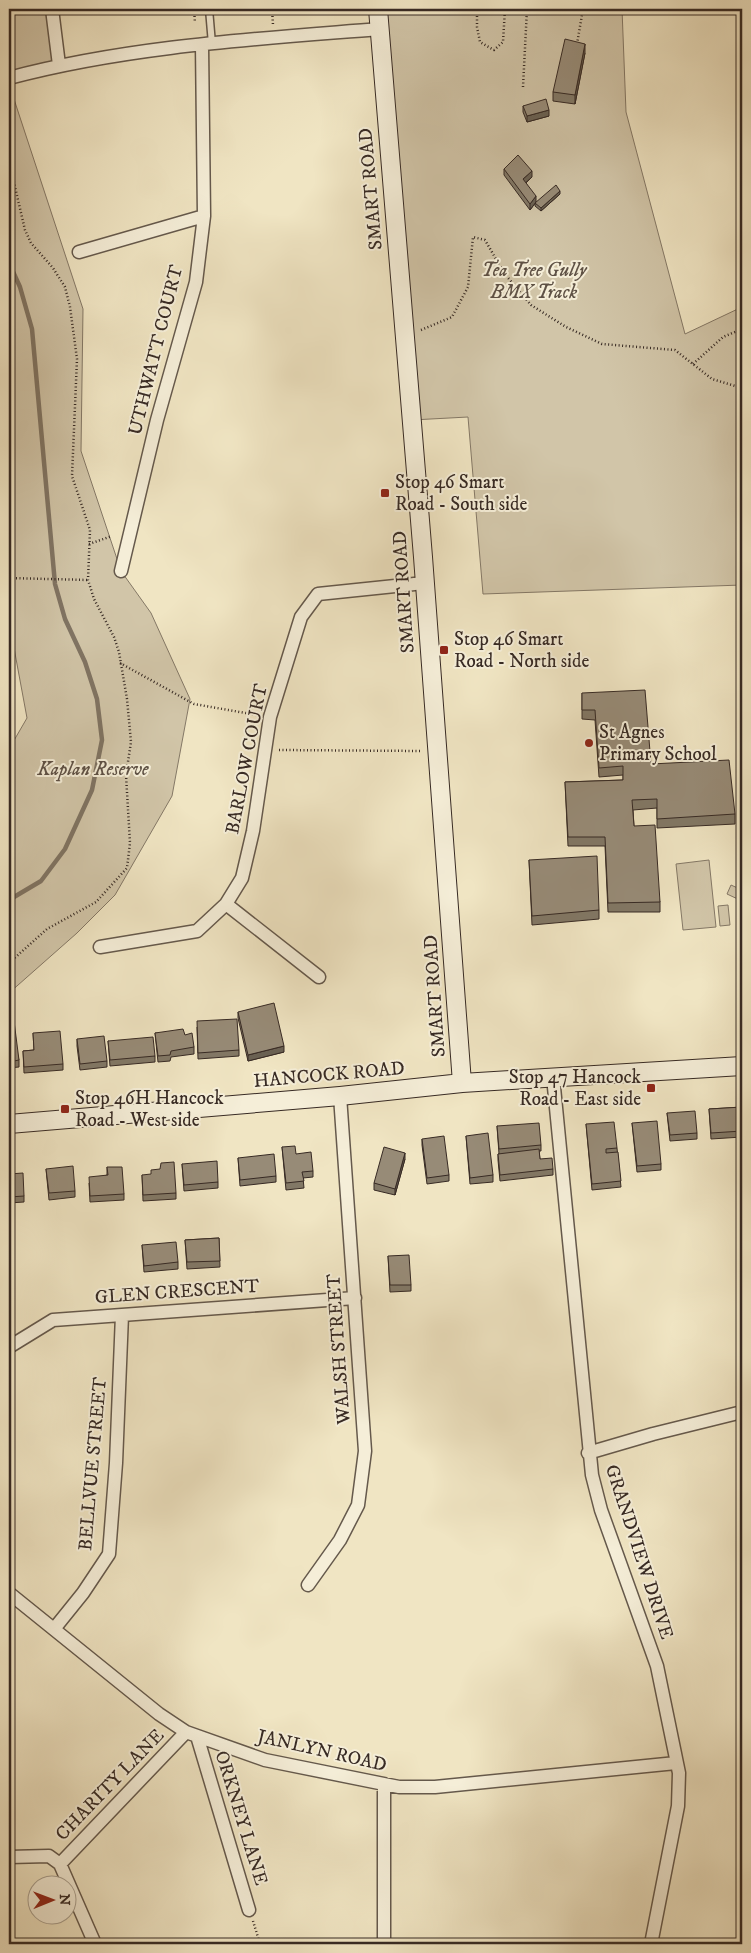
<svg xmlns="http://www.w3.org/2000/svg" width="751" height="1953" font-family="'IM FELL DW Pica',serif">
  <rect width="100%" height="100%" fill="#f0e5c3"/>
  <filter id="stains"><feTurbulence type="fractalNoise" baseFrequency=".004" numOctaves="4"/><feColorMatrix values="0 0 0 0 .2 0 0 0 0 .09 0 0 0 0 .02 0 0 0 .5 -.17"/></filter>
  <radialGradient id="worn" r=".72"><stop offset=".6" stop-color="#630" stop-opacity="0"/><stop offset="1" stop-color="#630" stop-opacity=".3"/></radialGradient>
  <!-- green -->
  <path fill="#d1c5a8" stroke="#847866" d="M9,9H52L59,65L9,78Z
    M378,9H622L626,112L685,334L742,307V585L483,594L468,417L412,420Z
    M9,84L83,309L81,451L121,571L151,613L190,699L172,796L115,895L77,933L9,993V749L27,718L9,621Z
    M709,860L716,927L683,930L676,864Z
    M731,885L742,890V901L727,894Z
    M728,905L730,925L720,926L718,906Z"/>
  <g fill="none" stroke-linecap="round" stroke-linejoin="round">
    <!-- stream -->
    <path stroke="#807463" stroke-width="4.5" d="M9,263L20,287L32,329L55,584L65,619L85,662L97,699L102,740L92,790L65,849L41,881L9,900"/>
    <defs>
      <path id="lane" d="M209,9L212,44"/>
      <path id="street" d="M52,9L59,65
        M9,78C129,46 256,39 379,29
        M79,252L204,216
        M121,571L157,420L196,282L204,216L202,45
        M226,904L319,977
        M100,947L197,931L226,904L242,878L253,831L270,717L301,617L318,594L424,583
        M553,1077L592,1475L601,1510L657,1666L679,1773L678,1806L651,1944
        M9,1347L53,1320L355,1298
        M588,1453L653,1434L742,1412
        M308,1585L340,1540L358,1505L365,1451L340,1096
        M9,1593L159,1714L186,1732L265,1760L399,1787H435L676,1763
        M54,1629L83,1593L109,1554L116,1463L122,1315
        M197,1736L249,1910
        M384,1784V1944
        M9,1857L49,1856L60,1864L95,1944
        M60,1864L186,1732"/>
      <path id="secondary" d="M378,9L423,557L462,1083
        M9,1124L340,1096L462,1083L742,1066"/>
    </defs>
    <!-- lane casing -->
    <use href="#lane" stroke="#65594c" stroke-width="9"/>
    <!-- street casing -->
    <use href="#street" stroke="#65594c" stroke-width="15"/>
    <!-- secondary casing -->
    <use href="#secondary" stroke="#372a24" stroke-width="20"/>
    <!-- path -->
    <path stroke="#372a24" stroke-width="2.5" stroke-dasharray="1 2.5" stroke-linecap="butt" d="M194,9L195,23
      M272,9L273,25
      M477,9V27L480,42L494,50L503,42L505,9
      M9,11L10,9
      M577,44L583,9
      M523,87L527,9
      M9,161L25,230L31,243L53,268L65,287L70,307L77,359L72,476L90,530L88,580L94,599L114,637L119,652L127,699L131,742L126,775L130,843L127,868L96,902L47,929L9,963
      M421,330L452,317L468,287L473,237L485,240L504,273L531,305L566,327L602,344L675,350L712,379L742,388
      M693,364L723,337L742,329
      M89,544L112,536
      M9,578L88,580
      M120,663L194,704L257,715
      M279,750L421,751
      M253,1921L260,1944"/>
    <!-- lane -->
    <use href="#lane" stroke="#f5eed8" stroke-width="6"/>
    <!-- street -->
    <use href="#street" stroke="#f5eed8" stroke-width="12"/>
    <!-- secondary -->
    <use href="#secondary" stroke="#f5eed8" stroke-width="18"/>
  </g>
  <!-- wall -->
  <path fill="#827866" stroke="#372a24" d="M585,53L575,104L553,101V92Z
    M523,106L549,116L527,122L523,112Z
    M504,169L532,177L526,183L536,202L530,210L504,175Z
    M560,194L541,211L535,206V203Z
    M582,693L651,764L735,814V824L657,828V808L633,810L634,826L660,902V912H608L605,846H568L565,782L623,780V775L599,777L595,720L582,719Z
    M529,860L599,910V919L532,925Z
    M238,1012L284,1052L248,1061L238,1018Z
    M9,1022L19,1060V1067L9,1068Z
    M197,1027L239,1050V1056L198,1059Z
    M33,1033L63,1064V1070L24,1073L23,1051L34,1050Z
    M155,1033L185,1035L194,1047V1054L171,1057L170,1061L158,1062Z
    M77,1039L107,1061V1067L80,1070L77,1046Z
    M108,1041L155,1056V1062L110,1066Z
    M742,1107V1137L711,1139L709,1109Z
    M667,1113L697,1133V1139L670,1141Z
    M632,1123L661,1164V1170L637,1172Z
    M586,1124L617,1148L621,1187L592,1190Z
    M497,1126L541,1145V1151H539L540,1159L553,1169V1175L500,1181L498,1160V1154H499Z
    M466,1136L493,1175V1182L470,1184Z
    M422,1139L449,1175V1181L427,1184L422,1145Z
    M282,1147L296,1154L313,1171V1177L303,1178L304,1188L286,1190Z
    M238,1158L276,1176V1182L240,1186Z
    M405,1159L395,1195L374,1190V1183Z
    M182,1164L218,1182V1188L184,1191Z
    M107,1167L124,1194V1200L90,1202L89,1183L107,1175Z
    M46,1169L75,1191V1197L49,1200Z
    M9,1174L24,1196V1202L9,1203Z
    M142,1175L176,1193V1199L143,1201Z
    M219,1238L220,1267L187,1269L185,1240Z
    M142,1245L178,1262V1269L144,1272Z
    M388,1256L411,1285V1291L390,1292Z"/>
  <!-- shaded-wall -->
  <path fill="#6a6153" stroke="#372a24" d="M585,44V53L575,104V95Z
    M549,110V116L527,122V116Z
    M532,171V177L523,185V179Z
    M560,191V194L541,211V208Z
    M536,196V202L530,210V204Z
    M284,1046V1052L248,1061V1055Z
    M405,1153V1159L395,1195V1189Z"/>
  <!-- building -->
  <path fill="#978b77" stroke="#372a24" d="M565,39L585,44L575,95L553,92Z
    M546,99L549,110L527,116L523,106Z
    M518,155L532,171L523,179L536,196L530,204L504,169Z
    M556,185L560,191L541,208L535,203Z
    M645,690L651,764L729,760L735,814L657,819V799L632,800L634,826L655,825L660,902L608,903L605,837H568L565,782L623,780V766L599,768L595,710H582V693Z
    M597,856L599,910L532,916L529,860Z
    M274,1003L284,1046L248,1055L238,1012Z
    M237,1019L239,1050L198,1053L197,1021Z
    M14,1021L19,1060L9,1062V1022Z
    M183,1029L185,1035L192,1033L194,1047L171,1051L170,1055L158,1056L155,1033Z
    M60,1031L63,1064L24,1067L23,1051L34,1050L33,1033Z
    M104,1036L107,1061L80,1064L77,1039Z
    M153,1037L155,1056L110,1060L108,1041Z
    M742,1107V1131L711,1133L709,1109Z
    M695,1111L697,1133L670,1135L667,1113Z
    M657,1121L661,1164L637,1166L632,1123Z
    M614,1122L617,1148L606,1149V1153L618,1152L621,1181L592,1184L586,1124Z
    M539,1123L541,1145L499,1149L497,1126Z
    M488,1133L493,1175L470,1178L466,1136Z
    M444,1136L449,1175L427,1178L422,1139Z
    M295,1146L296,1154L311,1152L313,1171L302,1172L304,1181L286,1183L282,1147Z
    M384,1147L405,1153L395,1189L374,1183Z
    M539,1149L540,1159L552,1158L553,1169L500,1175L498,1154Z
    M274,1154L276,1176L240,1180L238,1158Z
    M217,1161L218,1182L184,1185L182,1164Z
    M174,1162L176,1193L143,1195L142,1175L151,1174V1170L160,1169L161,1163Z
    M73,1166L75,1191L49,1193L46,1169Z
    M107,1167H122L124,1194L90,1196L89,1177L108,1175Z
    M23,1173L24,1196L9,1197V1174Z
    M219,1238L220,1261L187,1262L185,1240Z
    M176,1242L178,1262L144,1266L142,1245Z
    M409,1255L411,1285H390L388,1256Z"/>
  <!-- markers -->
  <g fill="#8f2418" stroke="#f5eed8" stroke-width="2">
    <rect x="380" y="488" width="10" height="10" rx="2.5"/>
    <rect x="439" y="645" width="10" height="10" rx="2.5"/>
    <circle cx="589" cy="743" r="5"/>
    <rect x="646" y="1083" width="10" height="10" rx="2.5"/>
    <rect x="60" y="1104" width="10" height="10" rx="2.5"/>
  </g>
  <g text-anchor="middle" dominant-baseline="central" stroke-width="4" stroke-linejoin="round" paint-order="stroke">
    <!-- street labels -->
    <g font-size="19" fill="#372a24" stroke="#f5eed8">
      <text transform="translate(371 189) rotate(-95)">SMART ROAD</text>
      <text transform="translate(156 350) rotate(-76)">UTHWATT COURT</text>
      <text transform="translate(404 592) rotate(-94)">SMART ROAD</text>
      <text transform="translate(247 759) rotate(-79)">BARLOW COURT</text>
      <text transform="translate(435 996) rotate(-94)">SMART ROAD</text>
      <text transform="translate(329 1075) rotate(-5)">HANCOCK ROAD</text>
      <text transform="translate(177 1292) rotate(-4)">GLEN CRESCENT</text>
      <text transform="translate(339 1349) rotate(-94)">WALSH STREET</text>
      <text transform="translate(93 1464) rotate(-85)">BELLVUE STREET</text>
      <text transform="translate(639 1552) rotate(72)">GRANDVIEW DRIVE</text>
      <text transform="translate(322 1751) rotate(13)">JANLYN ROAD</text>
      <text transform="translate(110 1785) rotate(-46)">CHARITY LANE</text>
      <text transform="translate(241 1818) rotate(73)">ORKNEY LANE</text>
    </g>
    <!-- park labels -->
    <g font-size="19" font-style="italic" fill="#5e5145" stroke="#f5eed8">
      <text x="534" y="270">Tea Tree Gully<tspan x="534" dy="22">BMX Track</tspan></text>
      <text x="93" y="769">Kaplan Reserve</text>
    </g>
    <!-- poi labels -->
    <g font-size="19" fill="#372a24" stroke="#f5eed8" text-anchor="start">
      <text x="395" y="482">Stop 46 Smart<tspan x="395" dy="22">Road - South side</tspan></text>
      <text x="454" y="639">Stop 46 Smart<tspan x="454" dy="22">Road - North side</tspan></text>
      <text x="599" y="732">St Agnes<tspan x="599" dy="22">Primary School</tspan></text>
      <text x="641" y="1077" text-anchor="end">Stop 47 Hancock<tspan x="641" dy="22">Road - East side</tspan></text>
      <text x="75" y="1098">Stop 46H Hancock<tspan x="75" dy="22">Road - West side</tspan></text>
    </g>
  </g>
  <!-- margin -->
  <rect width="751" height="1953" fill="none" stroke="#f0e5c3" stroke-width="30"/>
  <rect x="10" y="10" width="731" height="1933" fill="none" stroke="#372a24" stroke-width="2.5"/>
  <rect x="15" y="15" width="721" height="1923" fill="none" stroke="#372a24"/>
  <!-- north arrow -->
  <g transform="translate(52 1900) rotate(89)"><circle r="24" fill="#f5eed8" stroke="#a9a090"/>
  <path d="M0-4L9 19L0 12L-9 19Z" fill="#8f2418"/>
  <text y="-8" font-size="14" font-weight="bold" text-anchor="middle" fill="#372a24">N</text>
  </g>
  <rect width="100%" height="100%" filter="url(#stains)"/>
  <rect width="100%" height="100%" fill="url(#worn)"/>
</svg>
